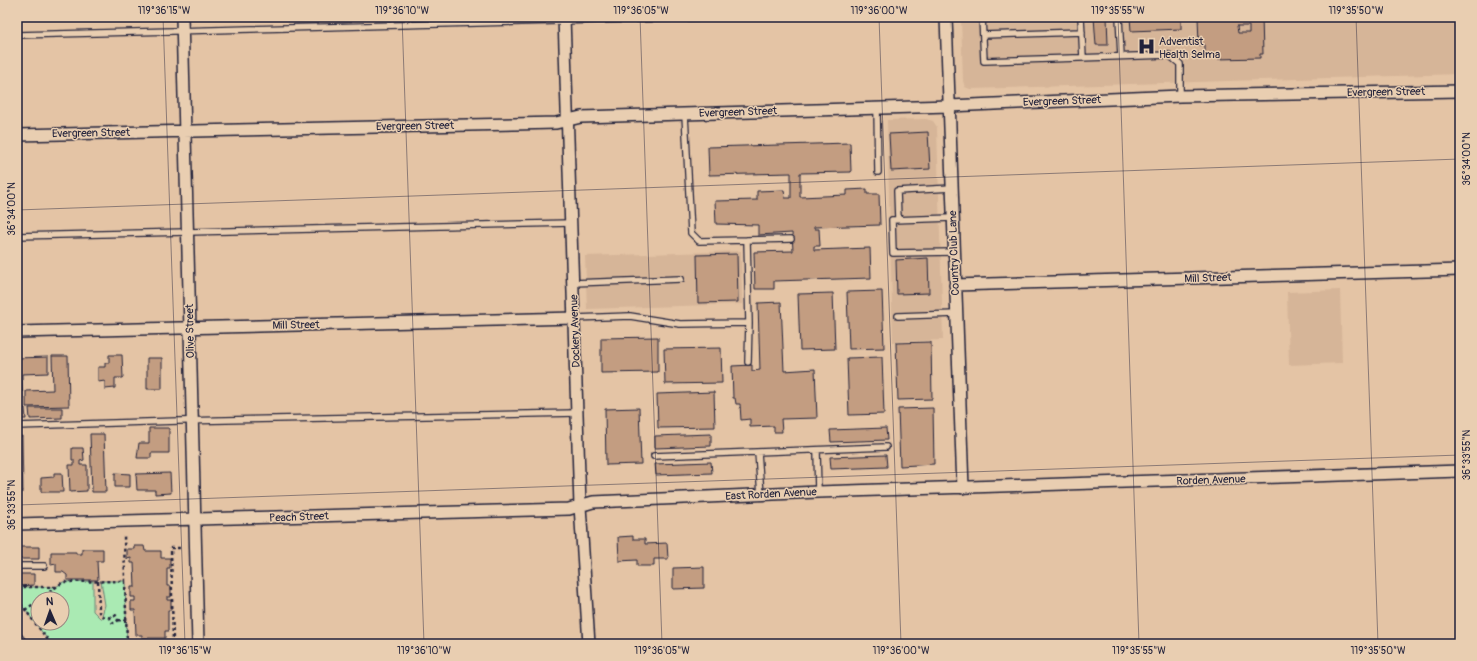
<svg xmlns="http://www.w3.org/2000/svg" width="1477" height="661" font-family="Pangolin,sans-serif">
  <rect width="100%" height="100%" fill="#e4c4a5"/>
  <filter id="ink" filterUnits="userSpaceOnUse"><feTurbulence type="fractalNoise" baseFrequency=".025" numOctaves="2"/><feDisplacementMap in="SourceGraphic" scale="8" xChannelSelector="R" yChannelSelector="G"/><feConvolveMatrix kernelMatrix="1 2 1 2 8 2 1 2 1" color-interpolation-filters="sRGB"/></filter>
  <g filter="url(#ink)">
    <!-- built -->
    <path fill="#d6b598" d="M961,17H1460V74L970,89L965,87L963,81Z
      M926,119L933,121L937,127L943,340L893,342L887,120Z
      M741,251L742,304L587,309L585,256Z
      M1340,290L1342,363L1289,365L1287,292Z"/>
    <!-- green -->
    <path fill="#aaeab3" stroke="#668677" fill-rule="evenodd" d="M93,581V611L101,619L105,605L101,581H125L127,644H51L17,599V587H56L63,582ZM38,599H62V623H38Z"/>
    <!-- building -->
    <path fill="#c39d81" stroke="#22223b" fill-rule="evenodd" d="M1094,17H1107L1108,45H1096Z
      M1130,17H1181V29L1131,31Z
      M1198,17H1262L1263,54H1260V58L1218,59V56H1205V45H1199ZM1237,26H1249V33H1238Z
      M928,132L930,169L891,171L889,134Z
      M850,143L851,172L800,173V197L847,195V190L867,189V194H879L880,225L814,227V229H819L820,246H814V250L870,248L871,278L774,281V289H755L754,252L793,251L792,233L758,235V225L716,224L715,201L757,200V191L784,190L785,198H791V173L709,175L708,147Z
      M737,254L738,302L698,303L697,255Z
      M928,258L929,293L897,294L896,260Z
      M882,291L884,348L849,349L847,292Z
      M833,293L835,349L800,350L798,294Z
      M781,302L784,371L815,369L817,418L781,419L782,432H774V426L750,427V419L741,420L740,404H736L735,398H733L732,366L752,365V371L760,370L758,303Z
      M658,337V372L601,373V338Z
      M931,342L932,399L898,400L896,343Z
      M721,348L722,383L665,384L664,349Z
      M109,355H122L123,378H115V388L105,389V381L98,382V367H105V363H109Z
      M52,356H68L69,406L26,407V391L53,390Z
      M48,357V373L22,374L23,408H17V358Z
      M882,357L884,414L849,415L847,358Z
      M147,358H162V389H147Z
      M714,392L715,427L658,428L657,394Z
      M25,408L26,419H17V409Z
      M29,408H62V418L30,419Z
      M639,408L641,464L606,465L605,409Z
      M933,408L934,464L900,466L898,409Z
      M149,428H169V453H151V458H137L139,443H149Z
      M886,428L887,440L831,442L830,430Z
      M90,434H104L106,492H92Z
      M711,434V446L655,448V436Z
      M22,436L23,492H17V437Z
      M72,448H83L84,460L80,461V465H87V491L70,492L69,465H74V460H72Z
      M886,455L887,467L831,469L830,457Z
      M711,462L712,473L656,475L655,464Z
      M54,473H62L63,492H41V478L54,477Z
      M115,473L130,474V487H115Z
      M170,473L171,493L155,494V490H137L136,474Z
      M633,536V539H645V544L667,543L668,559H654V566H637V560L619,561L618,537Z
      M134,546H144L145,551H161V558H170V568H167V586H171V597H167V600H171V610H168V631H165V638H142V635H136L135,610H131V601H135V597H131V587H135L134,563H131V558L127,559V549H134Z
      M17,547H39V559H17Z
      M82,549H103V561H97L98,580H67V575L63,572H56V564L51,565V552H76V554H82Z
      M704,567V588L673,589V568Z
      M17,574H34V585L17,586Z"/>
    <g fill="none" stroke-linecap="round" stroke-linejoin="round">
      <defs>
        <path id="service" d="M982,17L984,61L1169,55L1180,64V96
          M1081,17L1083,58
          M1119,17L1121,56
          M17,35L710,17
          M983,35L1082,32
          M877,108L878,172
          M685,114L691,233L699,241L747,240L749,323
          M953,218L892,220L893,253L954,252
          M898,219L897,191L952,188
          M17,236L571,223
          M747,240L791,239
          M573,283L681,279
          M898,316L956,314
          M575,318L630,316L680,324L749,323L748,362
          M17,426L179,421L577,413
          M817,451L818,492
          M758,452L761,495
          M654,456L886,447
          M17,566H44
          M17,634L25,644"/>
        <path id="minor" d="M182,17L198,644
          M564,17L580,506L589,644
          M946,17L963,488
          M17,135L556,123L581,117L949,106L1180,96L1460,91
          M955,285L1460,270
          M17,332L575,318
          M17,524L569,509L593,502L818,492L1460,471"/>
      </defs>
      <!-- service casing -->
      <use href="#service" stroke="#22223b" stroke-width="8"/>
      <!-- minor casing -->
      <use href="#minor" stroke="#22223b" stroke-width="14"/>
      <!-- path -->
      <path stroke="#22223b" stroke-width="2.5" stroke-dasharray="3 3" stroke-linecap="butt" d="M98,581L99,612L102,616L111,618
        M125,581L127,644
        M17,587H56
        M17,599L51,644
        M40,599L63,582L125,581L124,535
        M25,610L38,601
        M110 619a4 4 0 1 1 8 0a4 4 0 1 1-8 0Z
        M118,620L127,621
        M173,644L171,548H180"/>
      <!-- service -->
      <use href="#service" stroke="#e9ceb1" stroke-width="5.5"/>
      <!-- minor -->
      <use href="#minor" stroke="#e9ceb1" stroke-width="11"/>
    </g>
  </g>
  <!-- ticks -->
  <path fill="none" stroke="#22223b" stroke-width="1" stroke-opacity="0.45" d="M163,17L185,644M402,17L424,644M640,17L662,644M879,17L901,644M1118,17L1139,644M1356,17L1378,644M17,210L1460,159M17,505L1460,455"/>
  <!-- icons -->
  <defs>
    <symbol id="hospital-bare" viewBox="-9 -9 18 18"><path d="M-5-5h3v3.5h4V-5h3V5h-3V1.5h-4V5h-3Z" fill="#22223b" stroke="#e9ceb1" stroke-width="2.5" paint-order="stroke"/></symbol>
  </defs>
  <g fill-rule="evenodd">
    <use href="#hospital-bare" x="1134" y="34" width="25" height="25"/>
  </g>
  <g text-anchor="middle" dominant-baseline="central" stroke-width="3" stroke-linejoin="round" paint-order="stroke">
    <!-- poi labels -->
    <g font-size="11" fill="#22223b" stroke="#e9ceb1" text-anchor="start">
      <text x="1159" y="41">Adventist<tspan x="1159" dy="13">Health Selma</tspan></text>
    </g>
    <!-- street labels -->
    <g font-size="11" fill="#22223b" stroke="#e9ceb1">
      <text transform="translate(1386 92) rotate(-1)">Evergreen Street</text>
      <text transform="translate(1062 101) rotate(-2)">Evergreen Street</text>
      <text transform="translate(738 112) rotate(-2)">Evergreen Street</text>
      <text transform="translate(415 126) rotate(-1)">Evergreen Street</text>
      <text transform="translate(91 133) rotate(-1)">Evergreen Street</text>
      <text transform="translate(954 253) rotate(-92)">Country Club Lane</text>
      <text transform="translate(1208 278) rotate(-2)">Mill Street</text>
      <text transform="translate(296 325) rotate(-1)">Mill Street</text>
      <text transform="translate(190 331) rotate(-91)">Olive Street</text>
      <text transform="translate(575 331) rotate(-92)">Dockery Avenue</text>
      <text transform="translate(1211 480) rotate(-2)">Rorden Avenue</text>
      <text transform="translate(771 494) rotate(-3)">East Rorden Avenue</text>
      <text transform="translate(299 517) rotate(-2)">Peach Street</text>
    </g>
  </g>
  <!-- margin -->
  <rect width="1477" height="661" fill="none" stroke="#e9ceb1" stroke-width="44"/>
  <!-- north arrow -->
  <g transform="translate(50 611) rotate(358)"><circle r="19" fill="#e9ceb1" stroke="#998982"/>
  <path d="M0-3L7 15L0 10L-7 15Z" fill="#22223b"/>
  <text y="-6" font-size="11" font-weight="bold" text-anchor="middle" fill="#22223b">N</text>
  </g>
  <rect x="22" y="22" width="1433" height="617" fill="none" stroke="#22223b" stroke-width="1.5"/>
  <g font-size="10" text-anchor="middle" fill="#22223b">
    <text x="164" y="14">119°36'15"W</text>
    <text x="402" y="14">119°36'10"W</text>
    <text x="641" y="14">119°36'05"W</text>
    <text x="879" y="14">119°36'00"W</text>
    <text x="1118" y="14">119°35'55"W</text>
    <text x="1356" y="14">119°35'50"W</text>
    <text transform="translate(1466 159) rotate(-90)" y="4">36°34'00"N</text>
    <text transform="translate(11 209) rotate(-90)" y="4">36°34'00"N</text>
    <text transform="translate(1466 455) rotate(-90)" y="4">36°33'55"N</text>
    <text transform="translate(11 505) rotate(-90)" y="4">36°33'55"N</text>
    <text x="185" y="654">119°36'15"W</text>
    <text x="424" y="654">119°36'10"W</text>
    <text x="662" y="654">119°36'05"W</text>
    <text x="901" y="654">119°36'00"W</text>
    <text x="1139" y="654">119°35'55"W</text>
    <text x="1378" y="654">119°35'50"W</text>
  </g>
</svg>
